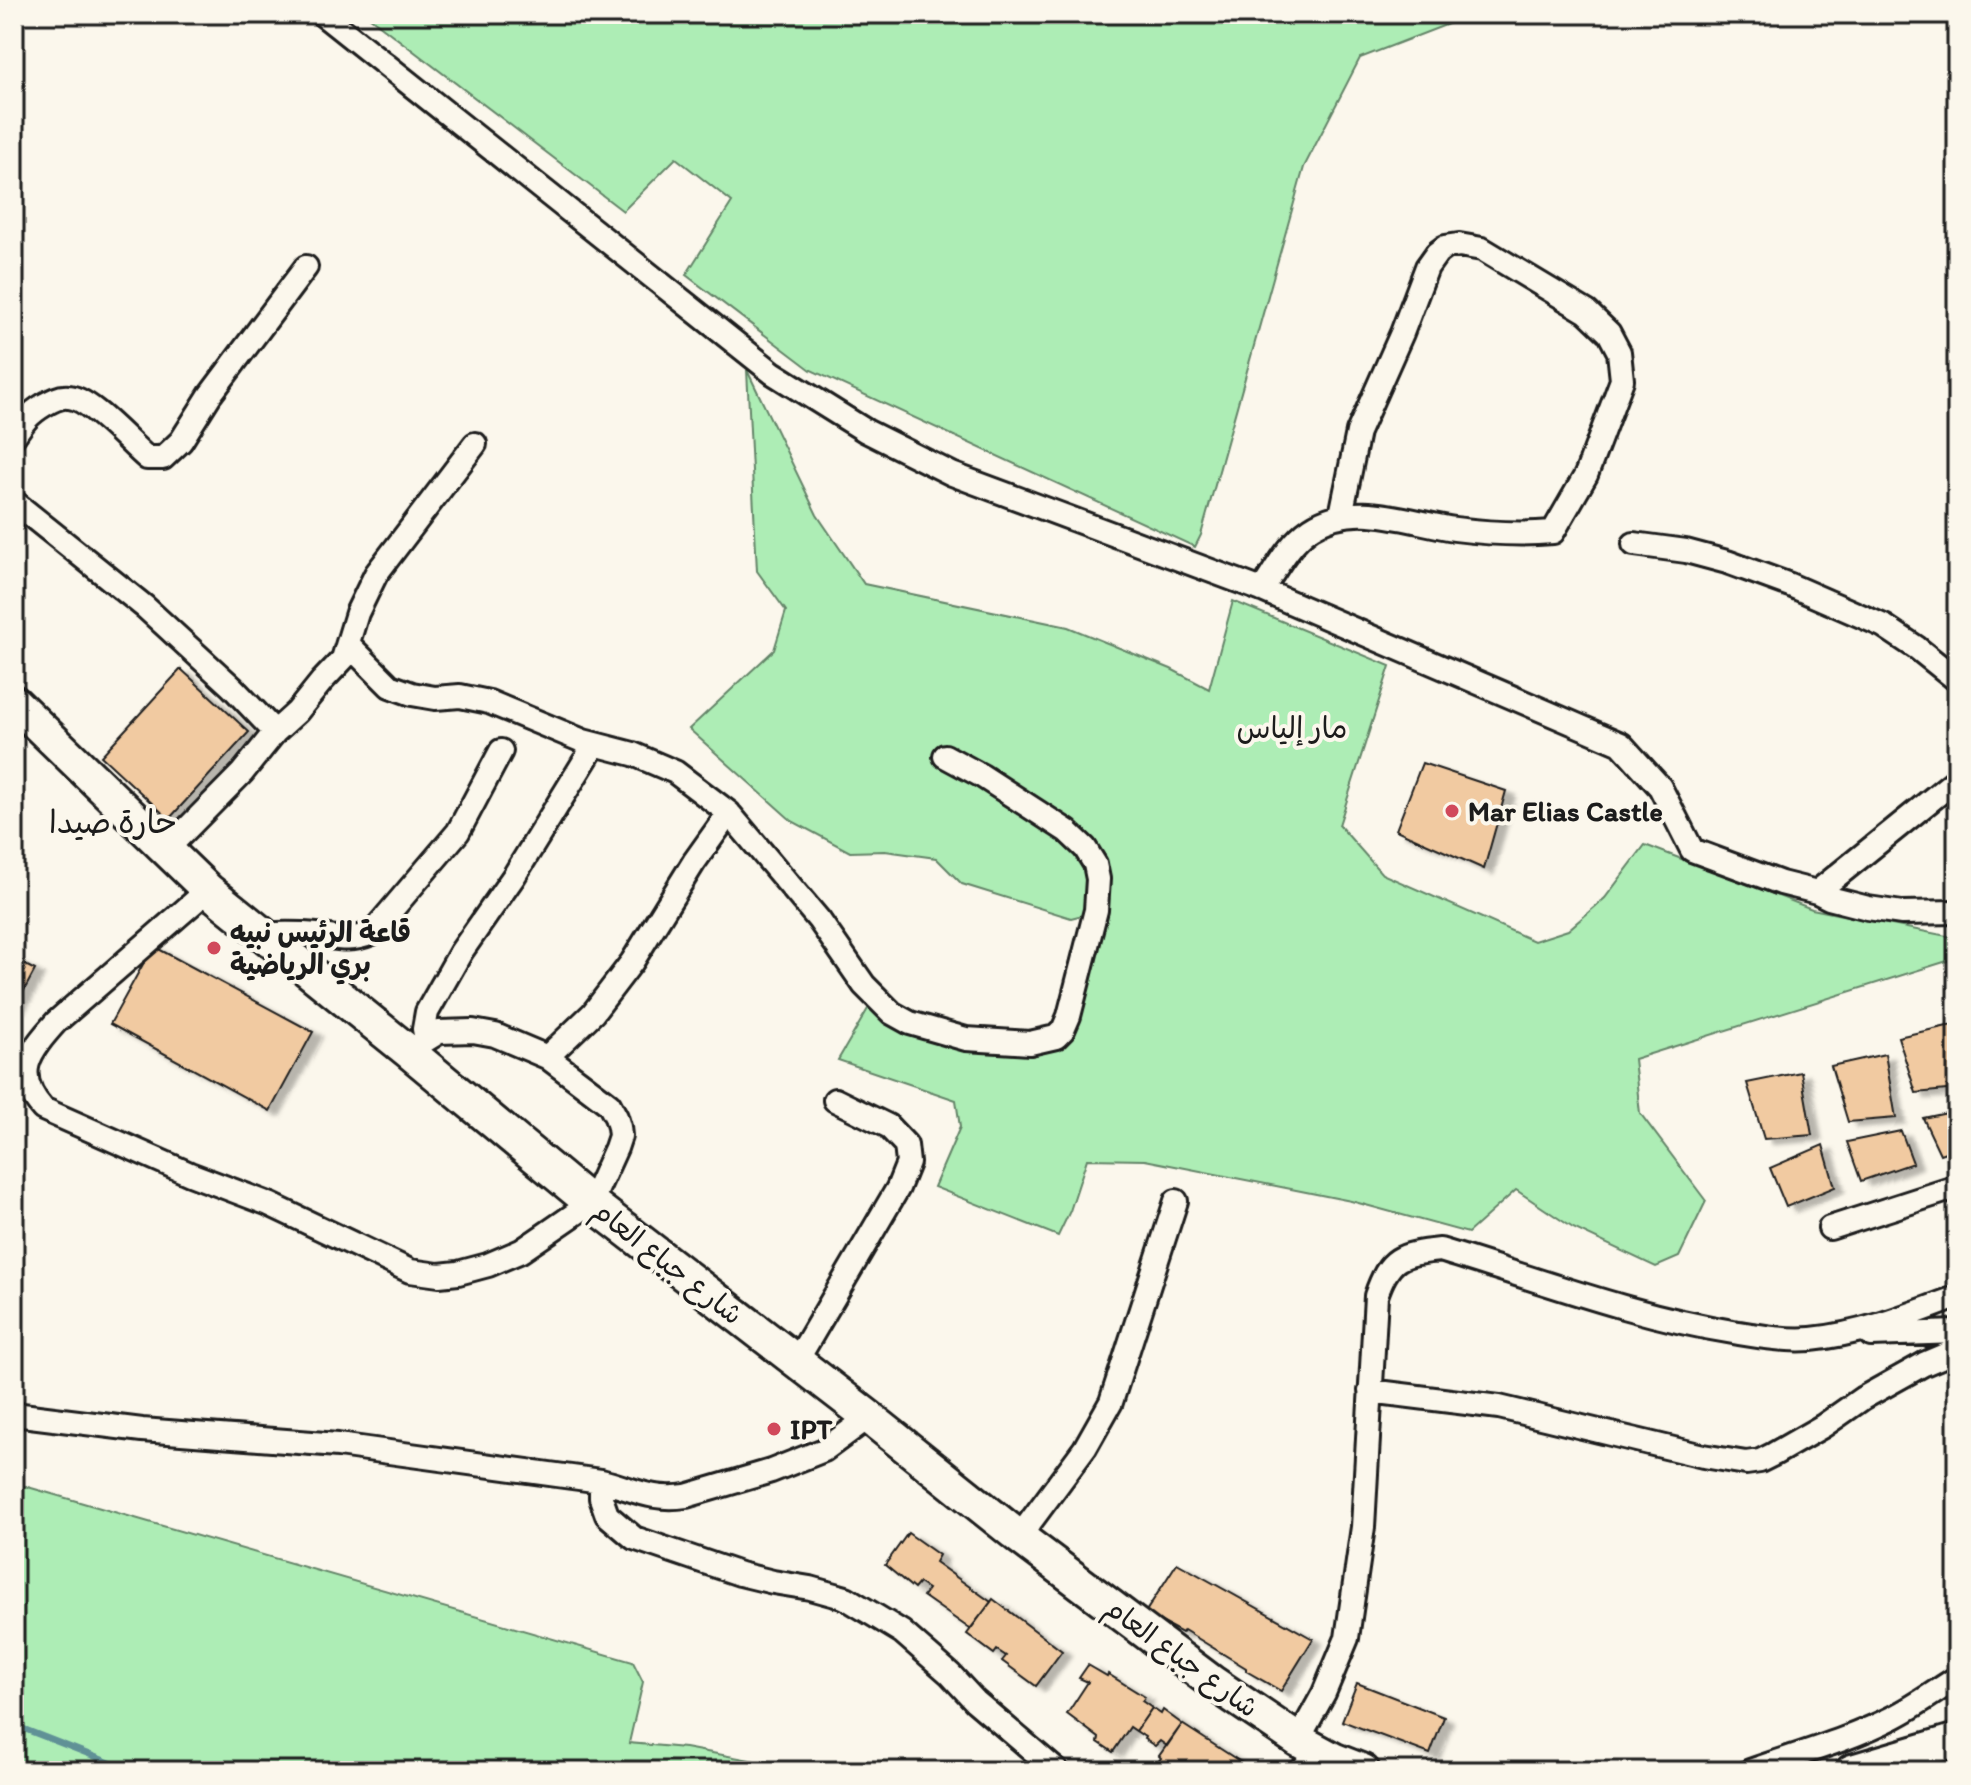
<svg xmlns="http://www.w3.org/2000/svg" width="1971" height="1785" font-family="Itim,'Playpen Sans Arabic',sans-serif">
  <defs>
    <filter id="shadow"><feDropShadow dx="9" dy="5" stdDeviation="2" flood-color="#0004"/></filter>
  </defs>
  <rect width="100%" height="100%" fill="#fbf7ec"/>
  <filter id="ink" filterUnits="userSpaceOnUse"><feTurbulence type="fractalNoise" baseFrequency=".0125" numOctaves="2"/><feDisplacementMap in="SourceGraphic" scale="16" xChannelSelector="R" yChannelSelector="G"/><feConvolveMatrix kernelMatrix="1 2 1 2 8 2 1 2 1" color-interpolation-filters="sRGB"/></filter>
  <g filter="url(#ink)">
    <!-- green -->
    <path fill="#adedb5" stroke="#648468" stroke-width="2" d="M365,14H1474L1360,58L1304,167L1201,535L1195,547L811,370L686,275L732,202L676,158L623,211Z
      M747,370L817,515L864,584L1068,627L1171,669L1209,689L1233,601L1390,666L1339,825L1382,874L1534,941L1568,930L1605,898L1645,845L1812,909L1957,938V958L1634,1059L1640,1113L1706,1201L1679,1257L1656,1267L1573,1228L1516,1190L1468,1233L1351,1201L1145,1160L1087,1159L1070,1211L1058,1236L934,1187L960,1127L956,1100L838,1060L869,1007L909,1030L973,1046L1073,1026L1103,910L1071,918L962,884L936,858L885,851L850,852L792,821L689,729L774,650L786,611L757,571Z
      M14,1483L633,1662L643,1682L629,1743L685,1748L809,1771H14Z"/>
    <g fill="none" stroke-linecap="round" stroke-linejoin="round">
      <!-- stream -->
      <path stroke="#609196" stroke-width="6" d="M14,1725L129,1770L136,1771"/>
    </g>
    <!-- building -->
    <path fill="#f1caa1" stroke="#1c1c1c" stroke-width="2" filter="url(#shadow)" d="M181,669L249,732L169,819L101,756Z
      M1422,763L1506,791L1484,869L1396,830Z
      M153,946L313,1032L270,1111L110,1024Z
      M14,959L35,970L14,1009Z
      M1952,1025L1957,1056V1089L1916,1093L1898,1037Z
      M1885,1054L1896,1118L1848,1122L1831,1066Z
      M1801,1072L1812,1135L1764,1139L1747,1083Z
      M1957,1111V1148L1940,1154L1923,1118Z
      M1901,1131L1913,1163L1861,1181L1847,1142Z
      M1823,1145L1835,1187L1786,1207L1770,1168Z
      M908,1533L939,1555L935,1562L991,1602L970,1629L923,1596L928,1589L919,1583L914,1589L885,1565Z
      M1177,1563L1313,1639L1281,1691L1246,1671V1668L1184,1630L1182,1633L1145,1613Z
      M993,1599L1062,1651L1036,1686L1002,1661L1006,1656L997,1650L994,1654L967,1634Z
      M1088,1665L1107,1676L1108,1674L1145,1697L1142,1701L1152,1708L1136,1731L1130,1727L1113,1752L1098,1742L1099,1738L1067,1714L1088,1682L1079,1678Z
      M1357,1683L1444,1717L1430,1754L1342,1721Z
      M1152,1708L1161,1714L1163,1710L1182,1724L1167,1746L1160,1741L1155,1746L1144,1739L1145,1737L1136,1731Z
      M1182,1724L1250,1768L1248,1771H1175L1172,1769L1170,1771L1157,1763L1161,1758L1159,1756Z"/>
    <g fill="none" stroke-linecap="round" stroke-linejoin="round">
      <defs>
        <path id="minor" d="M322,14L773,373L866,431L952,474L1262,590L1621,744L1660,787L1692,850L1781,883L1817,892L1829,898L1868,908L1902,913L1957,912
          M14,436C24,421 29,414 44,405C51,401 60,396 68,397C89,397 129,443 147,458H163L181,441L210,395L306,267
          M14,502L145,607L232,687L275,732L242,773L167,849
          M1634,544L1686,551L1727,562L1790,585L1884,626L1917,648L1957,680
          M1262,590C1276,569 1289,543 1311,528C1355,499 1407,522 1455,529C1487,533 1520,535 1553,532L1586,475L1622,380L1619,352L1609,333L1587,312L1482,249L1459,245L1445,247L1437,253L1427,267L1402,333L1358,432L1341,515
          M349,645L390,686L412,694L435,698L460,696L489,702L583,741L633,754L675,772L729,813L819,920L864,985L892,1013L910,1023L966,1039L1030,1043L1056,1037L1063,1030L1069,1016L1096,910L1098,879L1095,864L1085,848L1067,831L982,776L945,756
          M275,732L297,712L322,681L343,659L357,613L376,574L475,444
          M208,890L56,1022C29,1052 12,1074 43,1109L190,1174L269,1204L410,1271L439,1275L458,1273L488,1265L521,1251L591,1203L616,1148L620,1136L619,1127L616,1117L609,1104L547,1057L495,1035L473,1031L439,1032L408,1051
          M1817,892L1957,779
          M264,934C281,934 299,933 316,935C338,938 350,942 372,933L458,832L501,751
          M426,1039L424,1029L427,1012L461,952L514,876L595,744
          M547,1057L593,1013L632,962L694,862L729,813
          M1830,1228L1957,1187
          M1871,1335L1957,1332
          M796,1362L898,1188L908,1163L906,1145L888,1126L835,1100
          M1370,1391L1499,1407L1703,1456L1746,1463L1760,1461L1774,1454L1823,1426L1863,1398L1924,1364L1957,1350
          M14,1414L142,1430L338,1445L601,1481
          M869,1417L824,1450L771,1471L686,1496C651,1501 634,1489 601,1481V1498L607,1515L634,1538L740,1574L773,1582L810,1588L846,1598L902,1632L950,1674L975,1701L1057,1771
          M1019,1537L1085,1448L1111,1402L1176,1201
          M1298,1740L1324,1693L1347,1638L1363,1527L1376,1296C1389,1257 1401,1254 1440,1250C1537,1279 1633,1316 1733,1332C1758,1336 1785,1341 1811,1339C1863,1334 1909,1315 1957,1297
          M1301,1771L1318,1751
          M1750,1771C1798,1754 1849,1740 1894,1717C1916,1706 1936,1691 1957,1678"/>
        <path id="secondary" d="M14,702L208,890L408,1051L591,1203L869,1417L1019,1537L1212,1682L1298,1740L1335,1760L1363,1771
          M1852,1771L1957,1740"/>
      </defs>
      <!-- minor casing -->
      <use href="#minor" stroke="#1c1c1c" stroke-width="28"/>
      <!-- secondary casing -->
      <use href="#secondary" stroke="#1c1c1c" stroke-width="38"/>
      <!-- minor -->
      <use href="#minor" stroke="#fbf7ec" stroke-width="22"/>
      <!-- secondary -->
      <use href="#secondary" stroke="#fbf7ec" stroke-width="32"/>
    </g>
  </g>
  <!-- markers -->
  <g fill="#d1495b" stroke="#fbf7ec" stroke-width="3">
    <circle cx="1452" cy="811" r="8"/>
    <circle cx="214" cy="948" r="8"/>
    <circle cx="774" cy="1429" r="8"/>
  </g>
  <g text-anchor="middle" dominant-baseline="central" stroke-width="8" stroke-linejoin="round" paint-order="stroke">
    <!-- poi labels -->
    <g font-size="28" font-weight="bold" fill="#1c1c1c" stroke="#fbf7ec" text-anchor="start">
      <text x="1468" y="811">Mar Elias Castle</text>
      <text x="230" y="932">قاعة الرئيس نبيه<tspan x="230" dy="32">بري الرياضية</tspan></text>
      <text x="790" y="1429">IPT</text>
    </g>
    <!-- street labels -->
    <g font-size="28" fill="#1c1c1c" stroke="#fbf7ec">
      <text transform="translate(668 1262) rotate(38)">شارع جباع العام</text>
      <text transform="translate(1182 1657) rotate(36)">شارع جباع العام</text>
    </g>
    <!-- neighbourhood labels -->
    <g font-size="30" fill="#1c1c1c" stroke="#fbf7ec">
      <text x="1292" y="727">مار إلياس</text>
    </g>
    <!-- quarter labels -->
    <g font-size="32" fill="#1c1c1c" stroke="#fbf7ec">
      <text x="113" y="822">حارة صيدا</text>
    </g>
  </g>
  <!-- margin -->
  <rect width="1971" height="1785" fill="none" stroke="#fbf7ec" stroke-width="48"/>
  <rect x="24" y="24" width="1923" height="1737" fill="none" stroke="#1c1c1c" stroke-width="3" filter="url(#ink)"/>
</svg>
